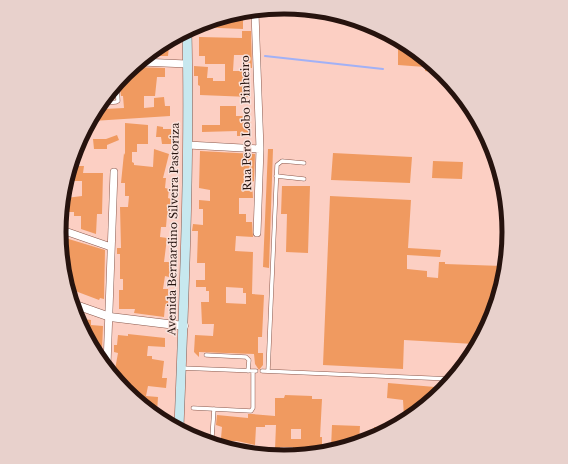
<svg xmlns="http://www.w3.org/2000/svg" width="568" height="464" font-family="'Libre Baskerville',serif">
  <rect width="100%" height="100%" fill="#fccfc3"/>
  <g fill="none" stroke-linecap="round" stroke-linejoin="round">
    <!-- stream -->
    <path stroke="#a1b1f6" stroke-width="2" d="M265,56L383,69"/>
  </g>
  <!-- building -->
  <path fill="#f09a60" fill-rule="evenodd" d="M243,15V29L195,27L198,24Z
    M242,31H251L252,68H250V97L200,95V86L198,85V76H194V66L208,67L207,78H213V81H225V64H205V56H199V37L242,38ZM234,55H244L243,71H233Z
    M398,43L443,73L444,74L425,71V67L398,65Z
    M165,46H169L168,56H149Z
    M134,67L165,68V77H157L155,96H144V108L154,107V98L164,97L165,106H170V116L93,121L103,106L104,109L124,108L123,96H121L119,82L125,73Z
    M220,106H236V116H250L251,134H248V136H237V131L202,132V125H220Z
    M125,123L148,125V144H137V152H132V162L134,163V165L153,167L154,149L169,154L163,178H166L165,188L169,189L168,198L171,199V208L169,216L167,215L166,227H161L160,237L167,238L164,262H172L169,277L165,276L163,289H168V307L165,306L164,317L134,313L135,309H119V290H123V279H120V254H117V248H121L120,207H128L129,196H125V183H121L124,153L125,155Z
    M157,126L163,127V129H171V144H162L161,137H156Z
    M117,135L119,140L107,145V149H94L93,139H106Z
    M268,149H273L269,268L263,267Z
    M200,151L255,154L254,181L252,182L253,198H239V214H246V222H252L253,237L236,236L235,251L253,252L252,294L264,295L262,337H258V353H263V365L259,370L255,364L254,354L199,352V357L194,352L195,335L213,336L214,324H202L201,302H209V291H206V287H196V280H205V263H197L198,231H192L193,224L203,225V209H199V200L210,201V190L199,188ZM226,287L243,288V293H246V304L226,303Z
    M333,153L412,157L410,183L331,180Z
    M433,161L463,162L462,179L432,178Z
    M72,166H84L83,173H103L102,214H97L96,234L81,229V216H74V212H63L66,198L82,196V181H69Z
    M282,186H310L308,253L286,252L287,214H281Z
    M330,196L411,200L408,248L441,250L440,257L407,255V269L427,271V277L438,278L439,262H445V264L502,266L492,318L474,344L404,340L403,369L323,365Z
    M62,237L105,250L104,299L100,298L99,300L70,289V276L68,275L61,240Z
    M76,318L91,320V325L103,326L102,351L98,350Z
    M128,334L165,338V347L148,346L147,356H152V359L164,361L162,378H167L166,388L148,386L146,396L158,397L157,412L125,391L114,375L118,353L114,352V345H117L118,335L128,336Z
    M388,383L435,387L445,388L443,391L404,417L403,400L387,398Z
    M285,395L312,396V399H322L320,437H322V449L309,450V452L293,450V447H280V450L275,449L276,425H265V427H256L255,445L237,441H224V445L215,443V438H221L222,427L216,425L217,415L248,418V414H252L275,416V398H284ZM291,429H301V439H291Z
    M332,425L360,426L359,442L331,448Z
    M374,427L387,428L373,438Z"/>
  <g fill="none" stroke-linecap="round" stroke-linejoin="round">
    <defs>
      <path id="service" d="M105,103L116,102L118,101L117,84
        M276,176L304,179
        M206,355L246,357L249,360L248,371
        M181,368L256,371
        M262,371L451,379
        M268,371L277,165L282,161L304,163
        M193,408L251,411L253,408V371
        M193,437H212L214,409"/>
      <path id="minor" d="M255,13L260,149L257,233
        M141,62L187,64
        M188,145L260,149
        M59,229L111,247
        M107,365L114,172
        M271,454L289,456"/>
      <path id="tertiary" d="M73,304L110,317L184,326"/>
      <path id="secondary" d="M179,427C184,295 190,164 187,32"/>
    </defs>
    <!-- service casing -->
    <use href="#service" stroke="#8b5a4e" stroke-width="4.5"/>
    <!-- minor casing -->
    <use href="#minor" stroke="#8b5a4e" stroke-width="8"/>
    <!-- tertiary casing -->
    <use href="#tertiary" stroke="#8b5a4e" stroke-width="9"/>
    <!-- secondary casing -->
    <use href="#secondary" stroke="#8b5a4e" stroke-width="10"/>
    <!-- service -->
    <use href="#service" stroke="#fff" stroke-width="3.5"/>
    <!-- minor -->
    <use href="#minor" stroke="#fff" stroke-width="7"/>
    <!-- tertiary -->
    <use href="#tertiary" stroke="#fff" stroke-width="8"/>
    <!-- secondary -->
    <use href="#secondary" stroke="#c7e8ef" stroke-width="9"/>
  </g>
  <g text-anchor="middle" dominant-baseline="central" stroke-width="3" stroke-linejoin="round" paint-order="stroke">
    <!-- street labels -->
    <g font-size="11" fill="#26130e" stroke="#f9e2dc">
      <text transform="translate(246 123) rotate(-91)">Rua Pero Lobo Pinheiro</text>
      <text transform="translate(173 229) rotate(-89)">Avenida Bernardino Silveira Pastoriza</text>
    </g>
  </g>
  <!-- crop -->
  <path d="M0 0H568V464H0ZM66 232a218 218 0 1 1 436 0a218 218 0 1 1-436 0Z" fill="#e8d1cc" fill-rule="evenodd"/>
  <path fill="none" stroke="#26130e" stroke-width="5" d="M66 232a218 218 0 1 1 436 0a218 218 0 1 1-436 0Z"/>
</svg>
